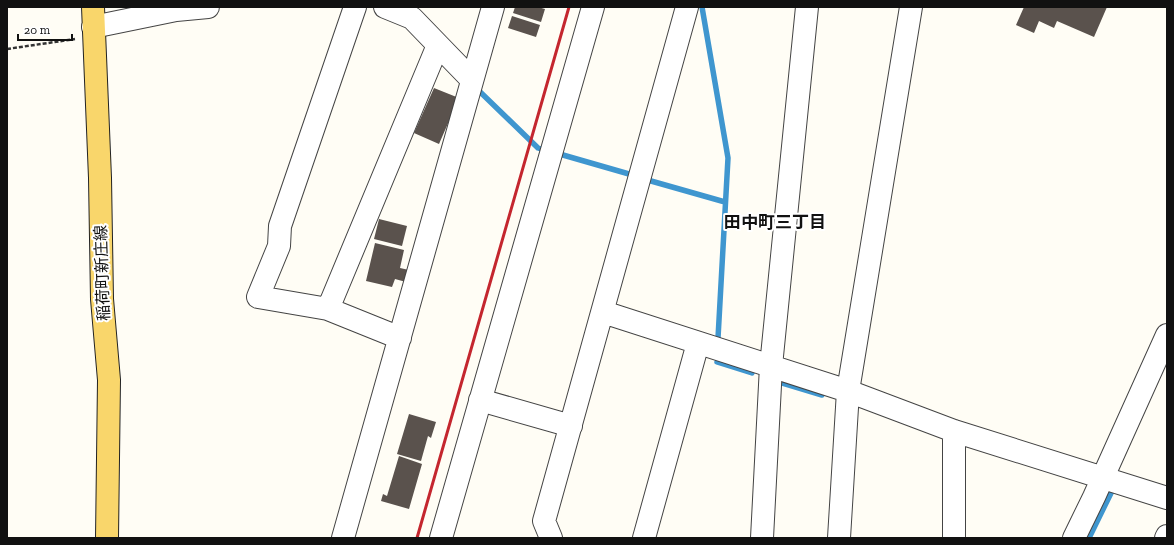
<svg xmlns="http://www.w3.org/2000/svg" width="1174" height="545" font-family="'Zilla Slab','Noto Sans JP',serif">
  <rect width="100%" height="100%" fill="#fffdf5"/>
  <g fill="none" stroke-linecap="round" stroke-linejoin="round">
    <!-- stream -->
    <path stroke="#3f96cf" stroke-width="5.5" d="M702,7L728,158L718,338
      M475,87L538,148L547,151
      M556,153L636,176
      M644,179L725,202
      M717,362L752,373
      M779,382L822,395
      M1089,538L1112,491L1108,489"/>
  </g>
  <!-- building -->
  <path fill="#5a524d" d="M515,7H538L545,9L541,22L513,13Z
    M1024,7H1107L1094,37L1057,21L1054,28L1039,21L1034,33L1016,25Z
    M512,16L540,25L536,37L508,28Z
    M434,88L459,98L439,144L414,133Z
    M379,219L407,226L402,246L374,239Z
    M375,243L404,250L400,268L409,270L406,282L395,279L392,287L366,281Z
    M409,414L436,422L431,438L428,436L421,461L397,454Z
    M399,456L422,464L409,509L381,501L383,494L387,496Z"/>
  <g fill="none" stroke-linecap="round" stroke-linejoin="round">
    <defs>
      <path id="minor" d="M355,7L280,226L279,246L258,297L328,309L400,338
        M385,7L412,18L472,80
        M93,27L176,10L208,7
        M328,309L438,45
        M603,312L848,391L954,431L1167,498
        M480,400L571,426
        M343,538L493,7
        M441,538L593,7
        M551,538L544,521L687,7
        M644,538L698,343
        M762,538L771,366L807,7
        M839,538L848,391L911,7
        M954,538V431
        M1074,538L1094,497L1167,335
        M1166,538L1167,536"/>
      <path id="major" d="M93,7L100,178L102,299L109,380L107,538"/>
    </defs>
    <!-- minor casing -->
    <use href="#minor" stroke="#444" stroke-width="24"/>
    <!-- major casing -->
    <use href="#major" stroke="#222" stroke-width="24"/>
    <!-- path -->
    <path stroke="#333" stroke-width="2.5" stroke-dasharray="4 2" stroke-linecap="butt" d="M7,49L75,39"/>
    <!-- minor -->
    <use href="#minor" stroke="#fff" stroke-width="22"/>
    <!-- major -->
    <use href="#major" stroke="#f9d66b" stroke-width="22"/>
    <!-- rail -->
    <path stroke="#c4262e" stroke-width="3" d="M417,538L569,7"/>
  </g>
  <g text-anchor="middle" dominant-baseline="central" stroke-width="4" stroke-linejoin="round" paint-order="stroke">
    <!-- street labels -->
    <g font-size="16" fill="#111" stroke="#fff">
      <text transform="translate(102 273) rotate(-92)">稲荷町新庄線</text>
    </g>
    <!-- neighbourhood labels -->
    <g font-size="17" font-weight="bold" fill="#111" stroke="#fff">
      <text x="775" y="222">田中町三丁目</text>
    </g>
  </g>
  <!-- border -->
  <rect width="1174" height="545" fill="none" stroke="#111111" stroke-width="16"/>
  <!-- scale -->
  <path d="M18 34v6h54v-6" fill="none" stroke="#111111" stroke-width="2"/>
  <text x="24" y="34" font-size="12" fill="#111111" stroke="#ffffff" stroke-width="3" paint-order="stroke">20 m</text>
</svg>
